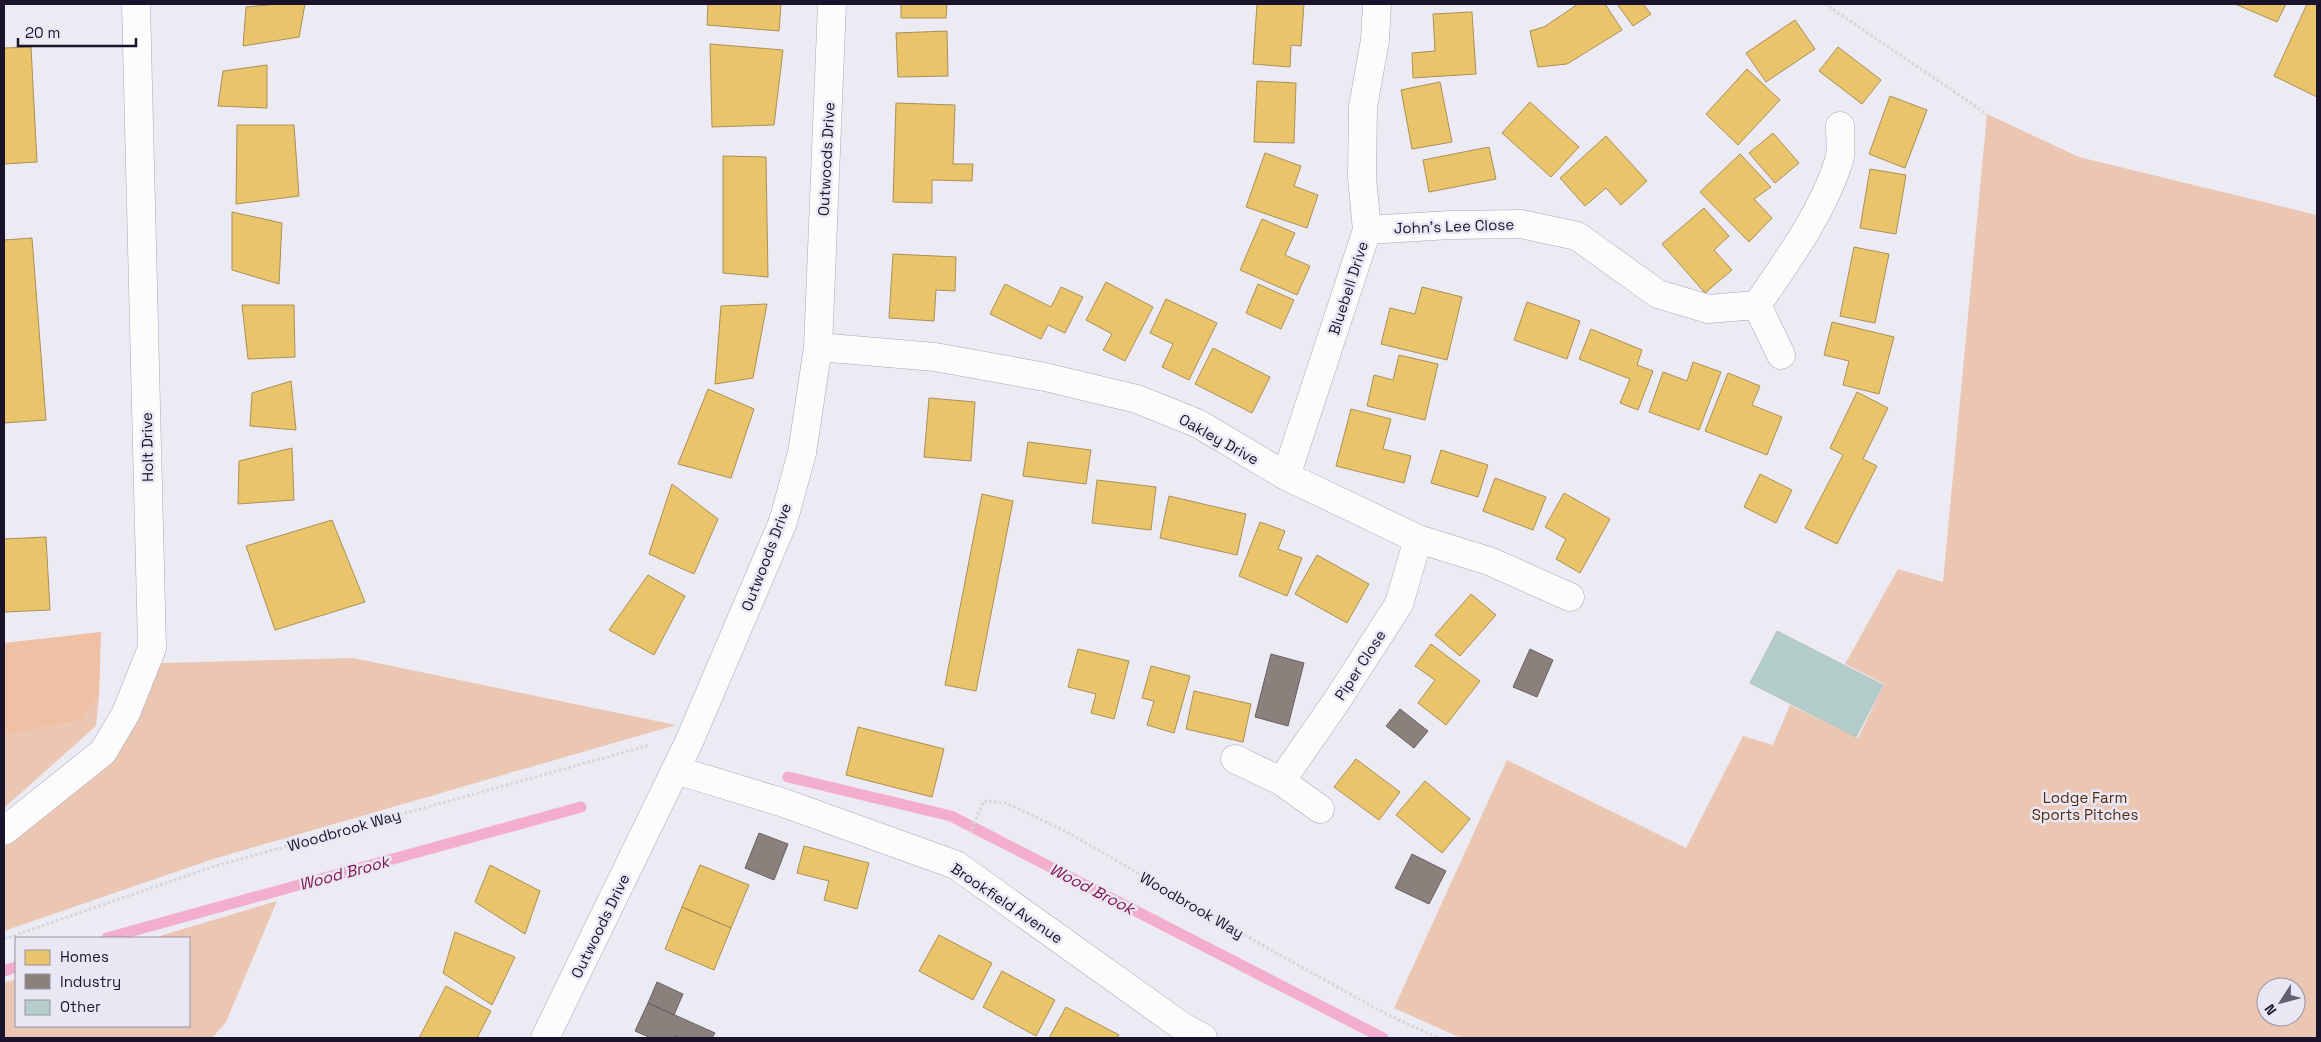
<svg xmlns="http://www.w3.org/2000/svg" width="2321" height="1042" font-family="'Space Grotesk',sans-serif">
  <rect width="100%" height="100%" fill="#eceaf2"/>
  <!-- green -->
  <path fill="#ebc7b3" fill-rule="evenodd" d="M1987,114L2079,157L2317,215V1038H1461L1394,1008L1507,760L1686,848L1743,736L1773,745L1790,705L1858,738L1884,684L1845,664L1898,569L1943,582ZM2266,987H2296V1017H2266Z
    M353,658L676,725L213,859L4,931V847L113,756L161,663Z
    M99,696L96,726L4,808V735L79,721Z
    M277,901L226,1022L212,1038H4V983L16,979V1026H189V938H153Z"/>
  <!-- forest -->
  <path fill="#efc0a3" d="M101,632L99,696L79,721L4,735V643Z"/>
  <!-- homes -->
  <path fill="#e9c46a" stroke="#ab8f57" d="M277,4H305L299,37L243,46L246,7Z
    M708,4H781L779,31L707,25Z
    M901,4H947L946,18H901Z
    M1257,4H1304L1301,46L1291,45L1290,67L1253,64Z
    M1578,4H1605L1622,30L1567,64L1538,67L1530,31L1544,27Z
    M1617,4H1643L1651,14L1633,26Z
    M2235,4H2286L2277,22Z
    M2307,4H2317V97L2274,76Z
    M1472,12L1476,74L1413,78L1412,53L1435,51L1433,14Z
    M1795,20L1815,49L1766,82L1746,53Z
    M947,31L948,76L898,77L896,33Z
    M710,44L783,50L774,125L712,127Z
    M31,47L37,162L4,164V48Z
    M1838,47L1881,80L1862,104L1819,71Z
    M267,65V108L218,106L223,71Z
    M1747,69L1780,100L1738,145L1706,114Z
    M1257,81L1296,83L1294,143L1254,142Z
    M1440,82L1452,142L1412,149L1401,90Z
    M1890,96L1927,110L1905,168L1869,154Z
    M1530,102L1579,147L1551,177L1502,133Z
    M896,103L955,105L953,164H973L972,181L932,180V203L893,202Z
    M237,125H294L299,196L236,204Z
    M1773,133L1799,163L1775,183L1749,153Z
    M1606,136L1647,181L1621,205L1606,188L1585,206L1560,178Z
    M1489,147L1496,179L1429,192L1423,160Z
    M1265,153L1301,166L1294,186L1318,195L1307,228L1246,207Z
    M1740,154L1771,187L1754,199L1772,218L1749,242L1700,192Z
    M723,156L766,157L768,277L723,273Z
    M1870,169L1906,175L1896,234L1860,228Z
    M1704,208L1729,236L1714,250L1732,270L1705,293L1662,244Z
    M232,212L282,223L279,284L232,270Z
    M1262,219L1295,233L1285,255L1310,266L1297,295L1240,270Z
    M32,238L46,420L4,423V240Z
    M1854,247L1889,254L1875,323L1840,316Z
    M893,254L956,257L955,291L936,290L934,321L889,318Z
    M1106,282L1153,307L1125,361L1103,350L1112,334L1086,320Z
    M1005,284L1051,307L1061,287L1083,297L1065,333L1048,325L1041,339L990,314Z
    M1258,284L1294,300L1281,329L1246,313Z
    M1422,287L1462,297L1447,360L1381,344L1390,308L1415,314Z
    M1166,299L1217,323L1189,380L1162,367L1173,344L1150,333Z
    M1527,302L1580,321L1567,359L1514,340Z
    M767,304L753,378L715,384L721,306Z
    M242,305H294L295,357L248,359Z
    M1832,322L1894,337L1879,394L1843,385L1849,361L1824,355Z
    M1591,329L1642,350L1637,365L1653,371L1638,410L1620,403L1630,379L1579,359Z
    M1213,348L1270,377L1252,413L1195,384Z
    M1399,355L1438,364L1425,420L1367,406L1374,375L1393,380Z
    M1693,362L1721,372L1699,430L1649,412L1663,372L1687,381Z
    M1728,373L1760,386L1752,405L1782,417L1767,455L1705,431Z
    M291,381L296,430L250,426L252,393Z
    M708,389L754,409L731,478L678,464Z
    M1857,392L1888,408L1863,459L1877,466L1837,544L1805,528L1843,455L1830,448Z
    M929,398L975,402L971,461L924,457Z
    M1351,409L1391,419L1383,449L1411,456L1404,483L1336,466Z
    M1028,442L1091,450L1086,484L1023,476Z
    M292,448L294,500L238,504L239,461Z
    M1441,450L1488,465L1478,497L1431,483Z
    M1760,474L1792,490L1776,523L1744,507Z
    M1495,478L1546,497L1533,530L1483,511Z
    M1097,480L1156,487L1151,530L1092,523Z
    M672,484L718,519L694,574L649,554Z
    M1564,493L1610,519L1580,573L1556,559L1566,539L1545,527Z
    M982,494L1013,501L976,691L945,685Z
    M1169,496L1246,514L1237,555L1160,538Z
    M332,520L365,602L275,630L246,546Z
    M1260,522L1285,531L1278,549L1302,558L1287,596L1239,576Z
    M46,537L50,610L4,612V539Z
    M1317,555L1369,584L1347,623L1295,594Z
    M648,575L685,596L654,655L609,630Z
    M1471,594L1496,615L1460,656L1435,635Z
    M1431,644L1480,681L1446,725L1418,703L1435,680L1415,666Z
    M1078,649L1129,661L1114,719L1091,713L1096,694L1068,687Z
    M1151,666L1190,676L1174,733L1147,725L1154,701L1142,698Z
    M1194,691L1251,704L1243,742L1186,729Z
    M858,727L944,749L932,797L846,775Z
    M1356,759L1400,792L1379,820L1334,787Z
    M1425,781L1470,819L1442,853L1396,815Z
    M804,846L869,863L857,909L824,900L829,881L797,873Z
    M490,865L540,891L525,934L475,902Z
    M700,865L749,885L731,928L682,907Z
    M682,907L731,928L714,970L665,949Z
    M455,932L515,957L492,1005L443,973Z
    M939,935L992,963L973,1000L919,971Z
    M1002,971L1055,1000L1036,1036L983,1007Z
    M446,986L491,1011L477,1038H419Z
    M1066,1007L1119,1035L1117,1038H1049Z"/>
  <!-- industry -->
  <path fill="#8a817c" stroke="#686064" d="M1530,649L1553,660L1537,697L1513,687Z
    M1271,654L1304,663L1288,726L1255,717Z
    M1400,709L1428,731L1414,748L1386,726Z
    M759,833L788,844L774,880L745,868Z
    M1412,854L1446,871L1429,904L1395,888Z
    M657,982L683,994L674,1015L648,1003Z
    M648,1003L715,1033L712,1038H680L675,1036L674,1038H651L635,1031Z"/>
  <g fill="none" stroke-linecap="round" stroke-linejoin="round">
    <!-- stream -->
    <path stroke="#f2aecc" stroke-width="11" d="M788,777L951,816L1383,1038
      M107,938L581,807
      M4,971L16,967"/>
  </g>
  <!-- building -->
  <path fill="#b4cdca" stroke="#b2c3c2" d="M1777,631L1883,685L1856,737L1750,683Z"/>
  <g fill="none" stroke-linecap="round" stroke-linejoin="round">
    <defs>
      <path id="street" d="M1367,230L1450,225L1521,224L1577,236L1658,294L1708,309L1757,305
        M818,347L935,357L1045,377L1137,399L1199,424L1286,476L1418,539L1489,561L1570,597
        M1781,355L1757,305C1788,260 1822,213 1839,161C1842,151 1840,137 1840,126
        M1286,476L1367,230L1362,178L1363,107L1375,40L1377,4
        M1235,759L1281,781L1320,809
        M676,770L784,803L956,865L1180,1025L1203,1038
        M1281,781L1336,702L1399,604L1418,539
        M4,831L103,752L126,713L152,648L136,4
        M545,1038L689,742L783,522L802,453L818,347L832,4"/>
    </defs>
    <!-- street casing -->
    <use href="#street" stroke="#aaa6b6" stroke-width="29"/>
    <!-- path -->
    <path stroke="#d6d6d8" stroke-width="3" stroke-dasharray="2.5 2.5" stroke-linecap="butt" d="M1825,4L1987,114
      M970,833L984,801L1006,803L1067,832L1271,950L1386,1014L1438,1038
      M4,939L212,867L650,745"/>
    <!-- street -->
    <use href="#street" stroke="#fcfcfd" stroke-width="28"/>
  </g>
  <g text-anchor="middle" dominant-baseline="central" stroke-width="5" stroke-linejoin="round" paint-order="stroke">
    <!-- street labels -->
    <g font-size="15" fill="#1a132b" stroke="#eae7f5">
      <text transform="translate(826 159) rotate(-87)">Outwoods Drive</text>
      <text transform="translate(1454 226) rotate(-2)">John's Lee Close</text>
      <text transform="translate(1348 288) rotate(-72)">Bluebell Drive</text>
      <text transform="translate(1219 439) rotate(29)">Oakley Drive</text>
      <text transform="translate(147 447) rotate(-91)">Holt Drive</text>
      <text transform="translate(766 557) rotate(-69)">Outwoods Drive</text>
      <text transform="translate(1360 665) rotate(-57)">Piper Close</text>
      <text transform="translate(344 830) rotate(-16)">Woodbrook Way</text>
      <text transform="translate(1007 903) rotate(34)">Brookfield Avenue</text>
      <text transform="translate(1192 905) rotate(30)">Woodbrook Way</text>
      <text transform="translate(600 926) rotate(-64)">Outwoods Drive</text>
    </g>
    <!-- park labels -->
    <g font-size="15" fill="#542b0a" stroke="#eae7f5">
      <text x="2085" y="797">Lodge Farm<tspan x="2085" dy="17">Sports Pitches</tspan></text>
    </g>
    <!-- water labels -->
    <g font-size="16" font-style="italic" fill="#83164f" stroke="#eae7f5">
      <text transform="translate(344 873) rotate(-15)">Wood Brook</text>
      <text transform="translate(1092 889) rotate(27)">Wood Brook</text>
    </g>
  </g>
  <!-- border -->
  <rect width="2321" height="1042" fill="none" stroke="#1a132b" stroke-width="10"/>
  <!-- legend -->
  <rect x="15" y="937" width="175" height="90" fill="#eae7f5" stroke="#9792a4"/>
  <rect x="25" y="950" width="25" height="15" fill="#e9c46a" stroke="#9792a4"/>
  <text x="60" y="962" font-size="15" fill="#1a132b">Homes</text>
  <rect x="25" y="974" width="25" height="15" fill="#8a817c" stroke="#9792a4"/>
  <text x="60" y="987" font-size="15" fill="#1a132b">Industry</text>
  <rect x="25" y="1000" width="25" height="15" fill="#b4cdca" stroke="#9792a4"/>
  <text x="60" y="1012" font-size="15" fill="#1a132b">Other</text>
  <!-- north arrow -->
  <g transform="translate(2281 1002) rotate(234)"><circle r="24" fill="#eae7f5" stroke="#9792a4"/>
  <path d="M0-4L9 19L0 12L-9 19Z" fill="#645e71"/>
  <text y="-8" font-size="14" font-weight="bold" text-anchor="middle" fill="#1a132b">N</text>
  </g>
  <!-- scale -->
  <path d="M18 38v8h118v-8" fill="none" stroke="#1a132b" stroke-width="2.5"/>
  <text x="25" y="38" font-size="15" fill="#1a132b" stroke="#eae7f5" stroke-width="4" paint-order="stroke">20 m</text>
</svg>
